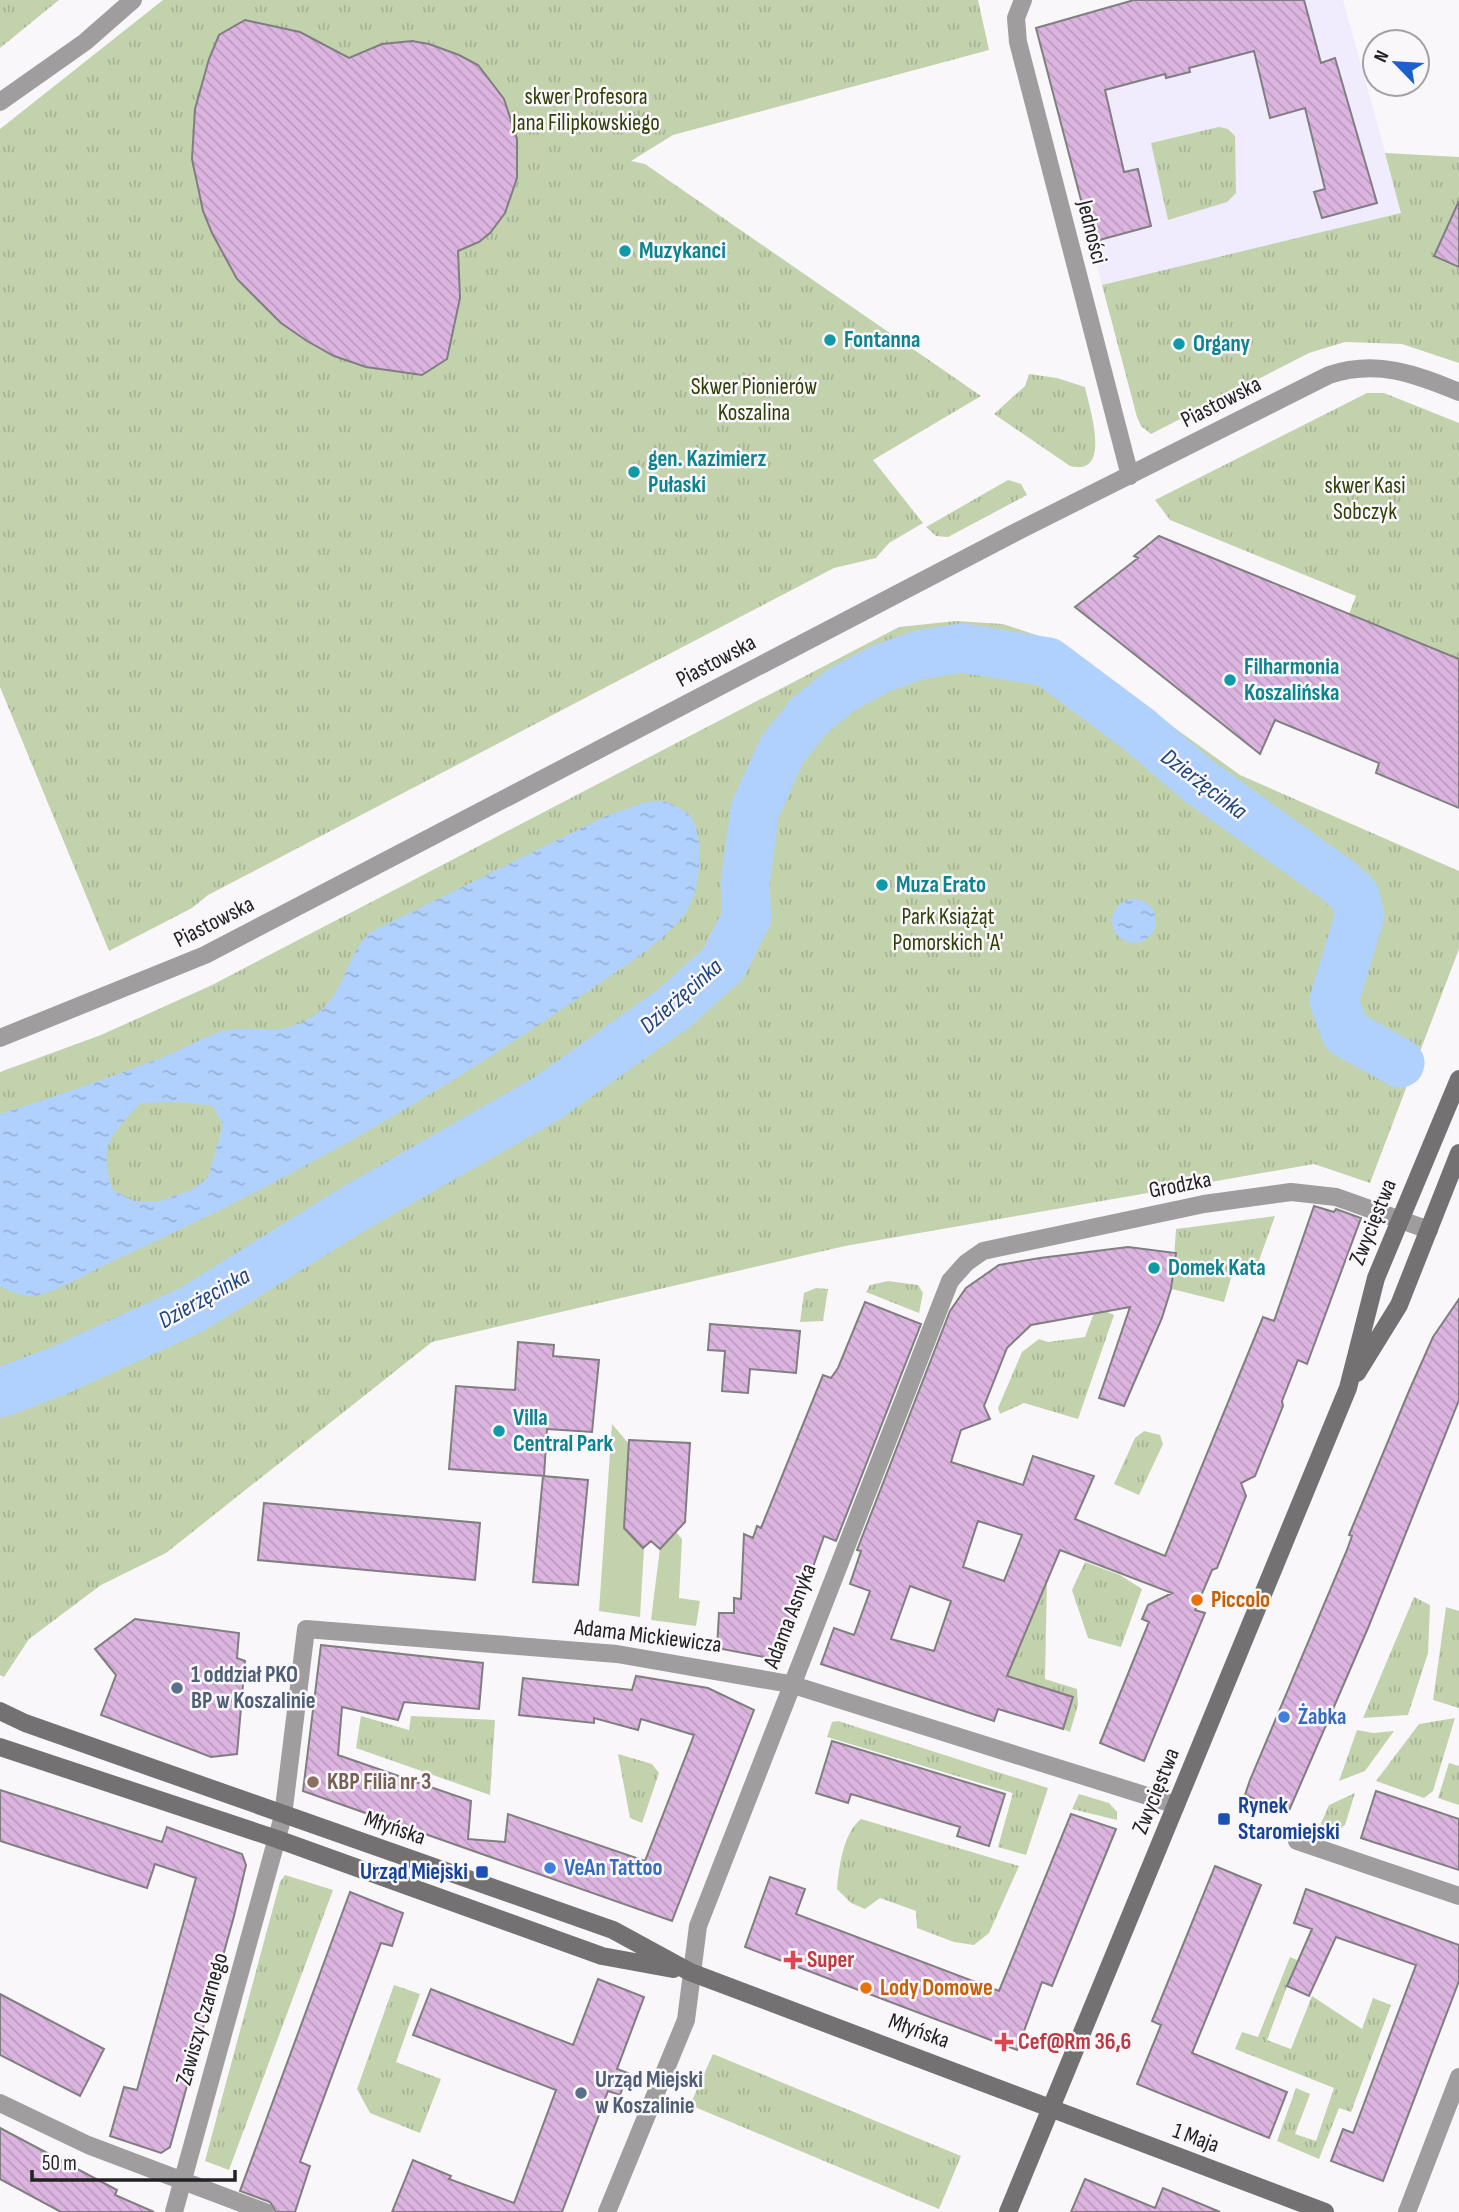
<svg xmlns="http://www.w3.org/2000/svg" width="1459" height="2212" font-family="'Sofia Sans Condensed',sans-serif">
  <defs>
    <pattern id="grass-tufts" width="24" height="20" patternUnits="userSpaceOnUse" patternTransform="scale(1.75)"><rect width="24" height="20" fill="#c2d2ad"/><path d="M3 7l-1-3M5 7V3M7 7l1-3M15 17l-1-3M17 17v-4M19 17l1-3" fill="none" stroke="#a6b495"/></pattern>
    <pattern id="water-ripples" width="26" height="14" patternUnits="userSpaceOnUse" patternTransform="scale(1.75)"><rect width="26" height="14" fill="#b0d0fd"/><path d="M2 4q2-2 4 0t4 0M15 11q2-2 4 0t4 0" fill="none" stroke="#97b2d9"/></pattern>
    <pattern id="building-back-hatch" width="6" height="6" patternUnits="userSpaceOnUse" patternTransform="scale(1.75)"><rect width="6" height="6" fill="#dbb5df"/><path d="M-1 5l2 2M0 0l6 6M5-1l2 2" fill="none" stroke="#bc9bbf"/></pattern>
  </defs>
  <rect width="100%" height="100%" fill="#faf7fb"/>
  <!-- education -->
  <path fill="#f0ebfd" d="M1134,0H1343L1402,213L1102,285L1036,28Z"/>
  <!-- grass -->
  <path fill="url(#grass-tufts)" d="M0,0H59L0,48Z
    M163,0H978L989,50L673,135L631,161L645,164L981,396L873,460L923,523L889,543L876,558L834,568L208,895L192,908L109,951L0,687V129Z
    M1219,127L1228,129L1235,136L1236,193L1227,202L1168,220L1151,143Z
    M1385,153L1459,157V363L1402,344L1345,342L1309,353L1151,434L1141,426L1137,417L1102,285L1401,213Z
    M1029,374L1057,378L1085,387C1089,407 1113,477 1070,466L994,414L1025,386Z
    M1367,393H1384L1459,423V659L1349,614L1356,596L1170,520L1155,500Z
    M1008,480L1021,484L1027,495L948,537L936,536L926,527Z
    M956,621L1003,624L1054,641L1240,775L1459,871V949L1370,1183L1314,1164L845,1246L432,1342L166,1553L101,1585L29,1639L4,1677L0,1675V1072L101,1035L212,985L899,627Z
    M1275,1216L1257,1266L1231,1278L1224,1302L1172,1289L1176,1229Z
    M888,1281L918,1285L923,1293L919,1313L866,1292L870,1285Z
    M816,1288L828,1289L823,1321L800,1322L804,1293Z
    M1105,1311L1114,1315L1078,1419L1024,1403L1000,1414L998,1408L1022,1352L1039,1339L1048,1342L1085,1337L1094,1313Z
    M1144,1431L1160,1435L1163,1444L1139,1495L1114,1484L1135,1438Z
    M1085,1562L1120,1575L1142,1589L1121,1647L1088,1638L1072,1590Z
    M1047,1581L1045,1679L1077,1689L1078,1705L1070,1732L1063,1729L1073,1697L1007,1676Z
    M1414,1597L1430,1605L1428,1653L1408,1715L1363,1718Z
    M1446,1607L1459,1611V1708L1433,1700Z
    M361,1716L409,1730L411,1716L495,1720L490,1795L356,1748Z
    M1455,1718L1433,1791L1424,1798L1376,1781L1419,1724Z
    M838,1721L1048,1788L1026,1855L998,1847L1013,1793L827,1737L832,1722Z
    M1357,1730L1373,1733L1394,1731L1365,1771L1339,1781Z
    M618,1754L652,1764L659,1773L642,1823L630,1818Z
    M1449,1763L1459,1766V1805L1438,1798Z
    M1355,1793L1345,1825L1336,1832L1320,1826L1329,1805Z
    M1079,1794L1109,1803L1117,1812V1820L1072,1809Z
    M861,1819L1019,1866L989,1933L974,1945L954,1942L917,1928L916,1911L880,1898L865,1909L851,1903L837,1889C839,1867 843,1833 861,1819Z
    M285,1875L333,1890L229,2170L205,2161L280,1882Z
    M1290,1957L1297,1960L1267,2040L1291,2049L1312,1996L1362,2029L1373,1998L1391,2005L1351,2112L1339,2108L1319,2159L1277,2141L1296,2088L1310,2094L1295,2134L1316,2141L1334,2088L1235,2049L1242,2032L1258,2037Z
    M394,1985L420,1994L396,2062L441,2079L420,2133L370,2113L357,2089Z
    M713,2054L961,2156L939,2209L690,2105Z"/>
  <!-- garden -->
  <path fill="#c2d2ad" d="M612,1424L629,1444L624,1530L645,1532L640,1617L599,1611Z
    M659,1533H677L682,1539L679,1598L700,1601L696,1626L651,1620L660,1548Z"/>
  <!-- water -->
  <path fill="url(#water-ripples)" fill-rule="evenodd" d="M664,801C673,805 685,809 691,817C705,838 700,888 688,909C670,939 610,976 581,996C431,1100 279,1186 113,1261C94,1270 54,1293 35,1296C24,1298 10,1291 0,1286V1114C54,1097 108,1078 161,1058C179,1051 196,1041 214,1034C254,1019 276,1045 320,1011C347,989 346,953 371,932L606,816L646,802ZM182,1102L213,1106L223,1125L208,1178L191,1190L160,1201H134L113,1190C98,1144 110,1136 141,1103Z
    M1112 921a22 22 0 1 1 44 0a22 22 0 1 1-44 0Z"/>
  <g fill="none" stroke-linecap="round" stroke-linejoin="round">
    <!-- river -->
    <path stroke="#b0d0fd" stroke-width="49" d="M0,1393L58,1371L191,1310L355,1208L546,1099L674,1008L723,964L747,917L745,884L755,810L782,750L809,716L841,690L880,669L919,655L962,648L1048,662L1139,730L1200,782L1340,882L1355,896L1360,915L1334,1001L1346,1033L1400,1063"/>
  </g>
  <!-- building -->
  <path fill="url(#building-back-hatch)" stroke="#817e81" stroke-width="2" fill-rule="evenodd" d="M1134,0H1304L1321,63L1335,58L1377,203L1322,218L1314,192L1325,189L1305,108L1270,118L1254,51L1189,68L1190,72L1166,78L1165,74L1105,90L1124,172L1138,169L1151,226L1092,242L1036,28Z
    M245,20L300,32L349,58L382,44L412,41L429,44L459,55L478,65L504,99L517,139V178L505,213L490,233L479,242L458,251L460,298L447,359L422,375L366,367L334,356L307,341L281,323L237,279L212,233L203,211L192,159L195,109L209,59L219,35Z
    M1459,201V267L1434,256Z
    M1159,536L1459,659V808L1376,773L1379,763L1275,720L1260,754L1075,607L1138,558L1134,556Z
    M1314,1206L1334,1212L1336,1209L1361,1218L1307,1364L1298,1360L1282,1401L1283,1406L1255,1476L1241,1483L1246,1496L1217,1568L1212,1570L1195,1610L1205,1613L1144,1761L1100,1743L1149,1622L1142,1619L1148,1605L1172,1593L1060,1550L1007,1676L1073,1697L1063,1729L998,1709L994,1721L821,1664L834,1628L854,1635L870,1591L850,1584L861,1551L857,1550L950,1311L966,1288L999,1265L1040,1258L1128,1247L1176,1253L1171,1289L1162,1318L1124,1406L1099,1398L1130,1307L1031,1325L1007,1348L984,1406L990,1419L961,1430L951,1462L1023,1485L1033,1456L1094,1476L1075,1519L1165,1556L1263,1317L1274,1321ZM978,1521L1022,1535L1004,1581L963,1567ZM910,1586L951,1601L934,1651L891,1639Z
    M1459,1299V1400L1368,1628L1288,1813L1245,1795L1250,1780L1347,1550L1352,1536L1349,1535L1409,1391L1433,1337Z
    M865,1302L921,1324L836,1541L824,1536L780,1660L717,1648L719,1613H734V1598L741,1599L744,1534L753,1538L757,1526L761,1528L823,1375L831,1378L838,1368Z
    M710,1324L800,1331L796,1373L750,1369L748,1393L722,1391L725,1351L708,1350Z
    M518,1342L554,1345L553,1356L599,1360L592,1432L547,1429L544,1476L449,1469L456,1386L515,1390Z
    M629,1440L690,1443L685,1522L660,1549L651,1541L643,1548L624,1528Z
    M543,1476L588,1480L578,1585L533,1582Z
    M264,1503L480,1523L475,1580L258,1560Z
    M135,1619L239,1633L237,1658L245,1661L237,1754L211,1757L101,1715L116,1675L95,1649Z
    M321,1645L483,1663L479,1709L404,1702L398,1720L342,1707L338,1755L471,1801L468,1839L505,1842L508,1814L645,1861L694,1735L641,1719L638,1730L594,1718V1723L519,1715L523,1678L632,1690L636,1676L708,1688L754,1710L672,1921L303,1791Z
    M832,1741L1005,1794L989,1846L957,1836L960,1827L851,1794L848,1803L816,1793Z
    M0,1790L162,1842L167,1827L242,1854L246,1865L234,1916L170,2147L161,2153L110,2136L124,2087L137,2090L196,1878L155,1864L147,1888L0,1841Z
    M1376,1791L1459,1819V1870L1361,1838Z
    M1071,1814L1116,1829L1052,1986L1042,1982L1017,2050L745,1947L770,1877L805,1889L796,1914L999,1991Z
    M1215,1866L1261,1885L1192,2053L1287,2092L1269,2138L1137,2084L1161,2025L1152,2021Z
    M1306,1889L1459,1945V1981L1383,2181L1331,2161L1343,2129L1353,2133L1416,1965L1336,1937L1309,1996L1287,1986L1312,1929L1294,1923Z
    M350,1892L403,1913L392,1946L381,1943L300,2162L310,2166L295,2212H276L270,2202L240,2191Z
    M598,1979L644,1997L617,2069L628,2073L620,2095L608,2091L562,2212H392L413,2160L451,2176L449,2179L514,2203L556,2090L413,2035L431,1989L573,2045Z
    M0,1994L104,2049L80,2096L0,2055Z
    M0,2128L117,2190L115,2195L154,2212H61L0,2179Z
    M1085,2179L1155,2208L1163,2188L1220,2212H1071Z"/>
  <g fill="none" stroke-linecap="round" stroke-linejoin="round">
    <!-- street -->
    <path stroke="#9f9d9d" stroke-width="18" d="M1023,0L1016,18L1018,42L1130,476
      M0,102L85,42L133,0
      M0,1038L205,955L1018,531L1329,375C1377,359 1415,374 1459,392
      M1297,1841L1459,1896
      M0,2103L88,2145L265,2212
      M174,2212L283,1816L306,1629L617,1654L790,1684L1176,1805
      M607,2212L686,2020L698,1926L950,1281L966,1263L983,1251L1204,1204L1291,1192L1336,1197L1429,1230
      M1407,2212L1459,2077"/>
    <!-- secondary -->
    <path stroke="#747172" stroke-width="18" d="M1357,1373L1399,1305L1459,1153
      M0,1711L25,1723L613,1930L690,1972L1325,2212
      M0,1747L277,1839L602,1956L673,1969
      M1008,2212L1348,1388L1376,1278L1459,1079"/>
  </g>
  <!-- markers -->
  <g fill="#0f9aa8" stroke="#faf7fb" stroke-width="2.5">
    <circle cx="625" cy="251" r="7"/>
    <circle cx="830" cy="340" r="7"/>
    <circle cx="1179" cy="344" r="7"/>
    <circle cx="634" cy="472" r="7"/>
    <circle cx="1230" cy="680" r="7"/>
    <circle cx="882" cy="885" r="7"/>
    <circle cx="1154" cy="1268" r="7"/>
    <circle cx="499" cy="1431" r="7"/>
  </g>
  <g fill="#e8710a" stroke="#faf7fb" stroke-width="2.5">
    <circle cx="1197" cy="1600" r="7"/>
    <circle cx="866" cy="1988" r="7"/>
  </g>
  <g fill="#5c6f8a" stroke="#faf7fb" stroke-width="2.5">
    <circle cx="177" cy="1688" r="7"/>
    <circle cx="581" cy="2093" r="7"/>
  </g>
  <g fill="#3f7fe0" stroke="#faf7fb" stroke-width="2.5">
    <circle cx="1284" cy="1717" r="7"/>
    <circle cx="550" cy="1868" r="7"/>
  </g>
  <circle fill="#8d6e63" stroke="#faf7fb" stroke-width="2.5" cx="313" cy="1782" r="7"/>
  <g fill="#1a4fb4" stroke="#faf7fb" stroke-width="2.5">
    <rect x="1217" y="1812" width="14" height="14" rx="3.5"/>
    <rect x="475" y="1865" width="14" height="14" rx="3.5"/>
  </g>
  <g fill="#e0444e" stroke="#faf7fb" stroke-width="2.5">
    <path d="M789.5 1949.5h7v7h7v7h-7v7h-7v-7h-7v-7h7z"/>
    <path d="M1000.5 2031.5h7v7h7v7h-7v7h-7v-7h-7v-7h7z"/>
  </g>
  <g text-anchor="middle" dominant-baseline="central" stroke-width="5" stroke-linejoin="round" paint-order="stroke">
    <!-- park labels -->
    <g font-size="23" fill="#2e3f06" stroke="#faf7fb">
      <text x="586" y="97">skwer Profesora<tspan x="586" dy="26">Jana Filipkowskiego</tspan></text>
      <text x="754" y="387">Skwer Pionierów<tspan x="754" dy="26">Koszalina</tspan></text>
      <text x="1365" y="486">skwer Kasi<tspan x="1365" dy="26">Sobczyk</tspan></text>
      <text x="948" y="917">Park Książąt<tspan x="948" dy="26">Pomorskich 'A'</tspan></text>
    </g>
    <!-- street labels -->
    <g font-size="23" fill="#222123" stroke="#faf7fb">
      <text transform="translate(1092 232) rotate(76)">Jedności</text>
      <text transform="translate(1221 402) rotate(-27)">Piastowska</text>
      <text transform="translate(716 661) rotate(-28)">Piastowska</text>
      <text transform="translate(214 922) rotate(-27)">Piastowska</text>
      <text transform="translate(1180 1185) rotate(-11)">Grodzka</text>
      <text transform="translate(1373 1222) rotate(-68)">Zwycięstwa</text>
      <text transform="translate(790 1616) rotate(-69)">Adama Asnyka</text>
      <text transform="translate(648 1636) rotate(7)">Adama Mickiewicza</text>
      <text transform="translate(1156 1791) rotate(-68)">Zwycięstwa</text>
      <text transform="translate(395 1828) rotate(19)">Młyńska</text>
      <text transform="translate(202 2019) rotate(-74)">Zawiszy Czarnego</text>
      <text transform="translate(919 2031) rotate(20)">Młyńska</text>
      <text transform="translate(1196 2138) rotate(20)">1 Maja</text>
    </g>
    <!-- culture labels -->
    <g font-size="23" font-weight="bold" fill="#0d838f" stroke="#faf7fb" text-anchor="start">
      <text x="639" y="251">Muzykanci</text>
      <text x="844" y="340">Fontanna</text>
      <text x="1193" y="344">Organy</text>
      <text x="648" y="459">gen. Kazimierz<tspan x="648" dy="26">Pułaski</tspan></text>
      <text x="1244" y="667">Filharmonia<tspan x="1244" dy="26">Koszalińska</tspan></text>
      <text x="896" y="885">Muza Erato</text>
      <text x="1168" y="1268">Domek Kata</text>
      <text x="513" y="1418">Villa<tspan x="513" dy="26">Central Park</tspan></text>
    </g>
    <!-- food labels -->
    <g font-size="23" font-weight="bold" fill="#c56008" stroke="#faf7fb" text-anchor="start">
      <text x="1211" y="1600">Piccolo</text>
      <text x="880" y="1988">Lody Domowe</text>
    </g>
    <!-- service labels -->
    <g font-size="23" font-weight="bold" fill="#4e5e75" stroke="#faf7fb" text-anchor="start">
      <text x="191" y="1675">1 oddział PKO<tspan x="191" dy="26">BP w Koszalinie</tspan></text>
      <text x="595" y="2080">Urząd Miejski<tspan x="595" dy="26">w Koszalinie</tspan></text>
    </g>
    <!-- shop labels -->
    <g font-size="23" font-weight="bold" fill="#366cbe" stroke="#faf7fb" text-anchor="start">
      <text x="1298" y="1717">Żabka</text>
      <text x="564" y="1868">VeAn Tattoo</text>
    </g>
    <!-- education labels -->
    <g font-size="23" font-weight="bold" fill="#785e54" stroke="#faf7fb" text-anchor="start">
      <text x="327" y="1782">KBP Filia nr 3</text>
    </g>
    <!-- transit labels -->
    <g font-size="23" font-weight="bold" fill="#164399" stroke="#faf7fb" text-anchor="start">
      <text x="1238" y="1806">Rynek<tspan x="1238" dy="26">Staromiejski</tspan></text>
      <text x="468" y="1872" text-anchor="end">Urząd Miejski</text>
    </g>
    <!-- health labels -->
    <g font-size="23" font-weight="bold" fill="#be3a42" stroke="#faf7fb" text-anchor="start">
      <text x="807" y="1960">Super</text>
      <text x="1018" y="2042">Cef@Rm 36,6</text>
    </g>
    <!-- water labels -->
    <g font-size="24" font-style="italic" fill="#1d457b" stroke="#faf7fb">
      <text transform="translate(1204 784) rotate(37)">Dzierżęcinka</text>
      <text transform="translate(681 996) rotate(-41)">Dzierżęcinka</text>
      <text transform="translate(204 1298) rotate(-29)">Dzierżęcinka</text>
    </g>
  </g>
  <!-- north arrow -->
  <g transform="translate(1396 63) rotate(295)"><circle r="33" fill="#faf7fb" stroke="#a4a1a5" stroke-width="2"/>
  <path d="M0-5L12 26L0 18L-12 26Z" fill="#1b60cb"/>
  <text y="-10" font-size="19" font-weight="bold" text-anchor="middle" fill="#222123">N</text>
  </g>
  <!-- scale -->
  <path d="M32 2170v10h203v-10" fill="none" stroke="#222123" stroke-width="3.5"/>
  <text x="42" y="2170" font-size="21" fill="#222123" stroke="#faf7fb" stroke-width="5" paint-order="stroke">50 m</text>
</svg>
